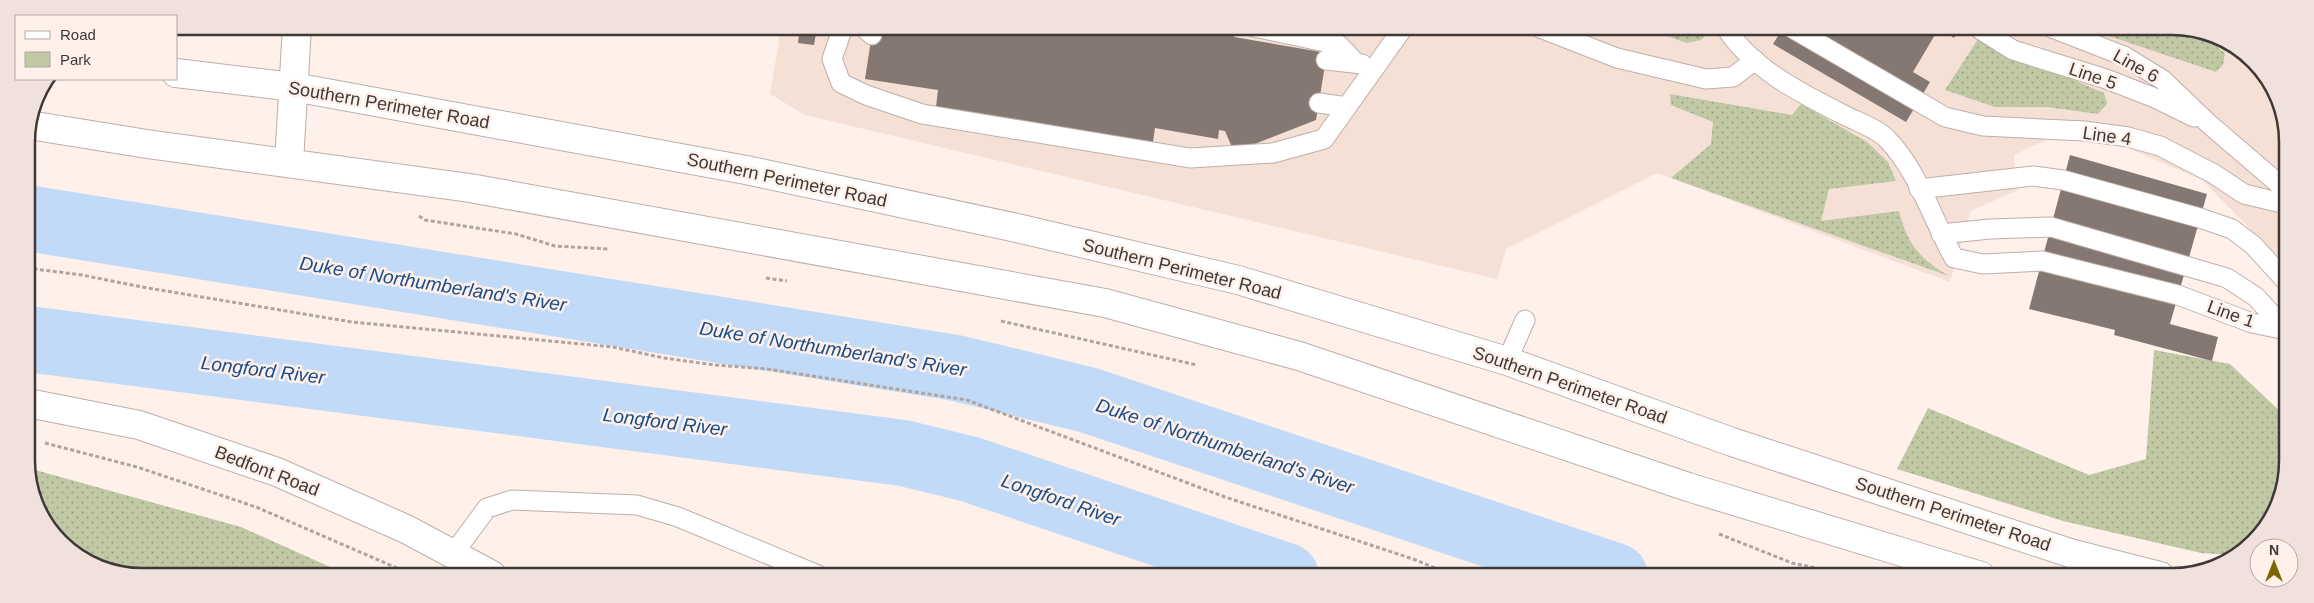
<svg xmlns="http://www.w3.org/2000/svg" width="2314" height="603" font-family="Arial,sans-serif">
  <defs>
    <pattern id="green-dots" width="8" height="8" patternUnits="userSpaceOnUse" patternTransform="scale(1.25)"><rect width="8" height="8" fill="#c0c8a4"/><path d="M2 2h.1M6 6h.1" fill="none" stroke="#9da386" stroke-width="1.8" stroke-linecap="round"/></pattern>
  </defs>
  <rect width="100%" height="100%" fill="#fff0ea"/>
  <!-- built -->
  <path fill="#f5e0d6" d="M781,27L2195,29L2254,60L2286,119V265L2202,180L2112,141L2052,137L2014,155L2018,190L1971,211L1950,282L1657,173L1506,249L1497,279L805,115L770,94Z"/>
  <!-- green -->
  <path fill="url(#green-dots)" d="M1353,28H1394C1384,38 1365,32 1351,32Z
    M1644,28H1714L1701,40L1687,43Z
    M2085,28L2193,29L2225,53L2223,65L2216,72Z
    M1980,36L2041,66L2104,93L2107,104L2098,114L2047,107H1995L1945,90Z
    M1670,94L1792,115L1801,104L1867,142L1888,162L1896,181L1829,189L1821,221L1899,211C1907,244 1920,259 1949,276L1671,178L1711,144L1713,122L1671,105Z
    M2154,350L2230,364L2285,416V484L2248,548L2233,555L2201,553L2063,521L1897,469L1928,408L2089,475L2146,459Z
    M28,468L241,527L348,575L119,574L60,543L29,484Z"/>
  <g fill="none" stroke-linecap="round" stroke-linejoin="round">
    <!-- river -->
    <path stroke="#c1daf8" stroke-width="66" d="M27,218L956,368L1088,400L1615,576
      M28,339L903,453L969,469L1286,576"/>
  </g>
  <!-- building -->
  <path fill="#857873" d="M800,27H817L814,45L798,43Z
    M873,27H1236L1234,37L1327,53L1316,120L1234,152L1225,131L1219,130L1218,139L1155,128L1152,149L935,115L938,90L865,79Z
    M1783,28H1939L1913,72L1930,82L1906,122L1773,44Z
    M1939,28H1960L1954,38Z
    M2070,155L2207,194L2170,324L2218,337L2212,361L2114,335L2115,330L2029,309Z"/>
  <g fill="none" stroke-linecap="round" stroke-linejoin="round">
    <defs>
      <path id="service" d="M843,27L832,59L841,83L866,95L922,114L1190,158L1273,153L1324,139L1403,28
        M863,27L872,35
        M1254,27L1339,45L1356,63
        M1540,28L1617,58L1706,79L1733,77L1755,60
        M1726,28C1752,69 1802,94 1844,115C1857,122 1877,128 1887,139C1917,169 1933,220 1954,258L1983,264L2042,261L2178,295L2252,323L2286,330
        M1792,28L1945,117L1983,126L2084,131L2128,137L2160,146L2214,174L2244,194L2286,204
        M1978,28L2013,50L2106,79L2155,98L2194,117
        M2052,28L2124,56L2163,80L2209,124L2286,190
        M1326,60L1362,64
        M1319,103L1347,107
        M1919,189L2033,176L2063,180L2200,218L2232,229L2253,245L2286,281
        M1941,234L1990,229L2051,227L2227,278L2256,297L2286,330
        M1507,361L1525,320
        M453,554L487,508L512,500L637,505L678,517L818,575"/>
      <path id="minor" d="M289,162L297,26
        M28,403L139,425L277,472L406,529L492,575"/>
      <path id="tertiary" d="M176,73L294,87L746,170L1017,228L1238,280L1507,361L1732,442L2070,553L2160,576
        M29,125L147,144L470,188L1105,303L1299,356L1688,487L1981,576"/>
    </defs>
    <!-- service casing -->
    <use href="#service" stroke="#bdafa9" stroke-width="21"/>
    <!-- minor casing -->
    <use href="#minor" stroke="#bdafa9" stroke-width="30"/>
    <!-- tertiary casing -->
    <use href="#tertiary" stroke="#bdafa9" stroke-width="30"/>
    <!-- path -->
    <path stroke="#afa4a0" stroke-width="3" stroke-dasharray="4 2.5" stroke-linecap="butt" d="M419,216L425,220L516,234L555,246L608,249
      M27,268L82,275L142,287L352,322L613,347L664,358L715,365L767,369L967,400L1225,497L1413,559L1455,576
      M766,278L787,281
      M1001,321L1197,365
      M45,443L137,467L256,507L413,575
      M1719,534L1792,563L1855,576"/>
    <!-- service -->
    <use href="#service" stroke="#fff" stroke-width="19"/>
    <!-- minor -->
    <use href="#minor" stroke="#fff" stroke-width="28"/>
    <!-- tertiary -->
    <use href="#tertiary" stroke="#fff" stroke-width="28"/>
  </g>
  <g text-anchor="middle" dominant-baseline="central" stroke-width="5" stroke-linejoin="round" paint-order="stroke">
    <!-- street labels -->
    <g font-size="18" fill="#3e3936" stroke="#fff0ea">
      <text transform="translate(2136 66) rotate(29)">Line 6</text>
      <text transform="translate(2093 76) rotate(19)">Line 5</text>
      <text transform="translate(389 105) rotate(10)">Southern Perimeter Road</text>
      <text transform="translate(2107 136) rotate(8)">Line 4</text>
      <text transform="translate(787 180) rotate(12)">Southern Perimeter Road</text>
      <text transform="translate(1182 269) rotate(14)">Southern Perimeter Road</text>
      <text transform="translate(2231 314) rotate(20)">Line 1</text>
      <text transform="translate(1570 385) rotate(19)">Southern Perimeter Road</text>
      <text transform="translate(267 471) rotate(21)">Bedfont Road</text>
      <text transform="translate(1953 514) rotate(18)">Southern Perimeter Road</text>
    </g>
    <!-- water labels -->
    <g font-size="19" font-style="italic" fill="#174d88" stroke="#fff0ea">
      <text transform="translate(433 284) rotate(9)">Duke of Northumberland's River</text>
      <text transform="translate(833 349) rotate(9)">Duke of Northumberland's River</text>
      <text transform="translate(263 370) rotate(7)">Longford River</text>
      <text transform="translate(665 422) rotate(7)">Longford River</text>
      <text transform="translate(1225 446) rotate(18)">Duke of Northumberland's River</text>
      <text transform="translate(1061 500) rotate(19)">Longford River</text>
    </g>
  </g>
  <!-- crop -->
  <path d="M0 0H2314V603H0ZM142 35H2172A107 107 0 0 1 2279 142V461A107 107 0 0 1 2172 568H142A107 107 0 0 1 35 461V142A107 107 0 0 1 142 35Z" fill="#f0e1dc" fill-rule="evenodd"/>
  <path fill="none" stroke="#3e3936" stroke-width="2.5" d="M142 35H2172A107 107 0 0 1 2279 142V461A107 107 0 0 1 2172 568H142A107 107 0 0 1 35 461V142A107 107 0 0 1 142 35Z"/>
  <!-- legend -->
  <rect x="15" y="15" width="162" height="65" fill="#fff0ea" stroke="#b2a7a2"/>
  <rect x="25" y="31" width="25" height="8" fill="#ffffff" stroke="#b2a7a2"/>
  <text x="60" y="40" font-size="15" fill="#3e3936">Road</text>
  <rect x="25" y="52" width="25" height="15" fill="#c0c8a4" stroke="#b2a7a2"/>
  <text x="60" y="65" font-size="15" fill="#3e3936">Park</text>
  <!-- north arrow -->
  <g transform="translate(2274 563)"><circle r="24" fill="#fff0ea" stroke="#b2a7a2"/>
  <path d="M0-4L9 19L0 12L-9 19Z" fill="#7b6800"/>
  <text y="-8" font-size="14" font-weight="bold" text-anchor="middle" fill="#3e3936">N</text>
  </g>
</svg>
